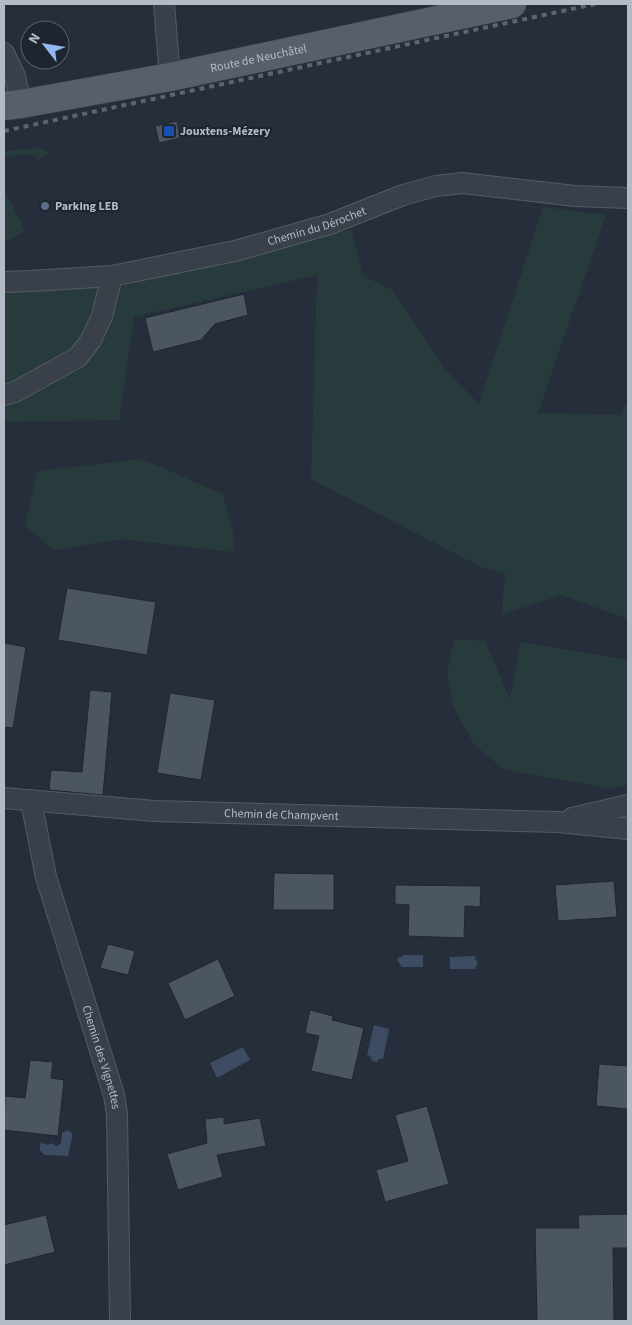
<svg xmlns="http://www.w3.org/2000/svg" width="632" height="1325" font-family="'Source Sans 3',sans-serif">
  <rect width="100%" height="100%" fill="#252e3a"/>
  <!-- green -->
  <path fill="#283b3c" d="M39,148L49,152L38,160L32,154L4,156V151Z
    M4,188L25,231L4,242Z
    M543,207L606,215L538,413L620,415L628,401V619L561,595L502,615L505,573L483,568L311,479L317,275L134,317L119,420L4,422V290L119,287L351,229L363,276L393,290L442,366L479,404Z
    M142,459L223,494L234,537L233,552L121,539L54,550L25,526L37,471Z
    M454,639L485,641L510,699L520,642L628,660V785L611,789L503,769L474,744L454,708L447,673Z"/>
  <!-- water -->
  <path fill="#3d4c62" d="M402,955H423V967H402L397,960L399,957H402Z
    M475,956V959L478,962L475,969H450V957Z
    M374,1025L389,1029L383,1059H379L377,1062L372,1061L370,1056L367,1055Z
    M243,1047L250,1060L217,1078L210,1063Z
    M67,1130L72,1133V1138L68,1156L45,1155L40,1151V1144L42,1143L48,1145L51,1143L57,1146L61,1143L62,1133Z"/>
  <!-- building -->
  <path fill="#4c5663" stroke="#202731" d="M177,121L180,138L159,143L155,126Z
    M244,294L248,315L215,324L201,340L153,352L145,318Z
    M67,588L156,602L147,655L58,640Z
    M4,643L26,647L13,728L4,727Z
    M90,690L112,692L103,795L49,790L51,770L82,772Z
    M170,693L215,700L201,780L157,773Z
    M274,873L334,874V910H273Z
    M614,881L617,917L558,921L555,885Z
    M395,885L481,886L480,907L465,906L464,938L408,936L409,905L395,904Z
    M108,944L135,951L128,975L100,968Z
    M218,959L235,996L185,1020L168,983Z
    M310,1010L333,1016L332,1020L364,1028L352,1080L311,1071L319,1036L305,1033Z
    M30,1060L53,1062L51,1078L64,1080L58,1136L4,1130L5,1096L25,1098Z
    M599,1064L628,1066V1109L596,1106Z
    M427,1106L449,1184L385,1202L376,1170L408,1161L395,1115Z
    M224,1117V1124L260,1118L266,1146L217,1155L223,1177L178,1190L167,1154L207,1143L205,1119Z
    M628,1214V1248H613L614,1321H537L535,1228H579L578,1215Z
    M46,1215L55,1252L4,1265V1225Z"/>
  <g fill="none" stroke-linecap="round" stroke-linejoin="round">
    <defs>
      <g id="minor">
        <path d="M164,4L170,77"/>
        <path d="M4,53L15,76L21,104"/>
        <path id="s1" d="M4,282L31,281L112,276L235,251L330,224L403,195L436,186L462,183L575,196L628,198"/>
        <path d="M4,395L15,392L78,357L91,340L102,316L112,276"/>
        <path id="s2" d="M4,798L154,811L558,822L628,829"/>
        <path id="s3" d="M31,801L46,877L114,1095L117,1114L120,1321"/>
        <path d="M572,818L628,805"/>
      </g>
      <g id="primary">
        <path id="s4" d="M4,106L21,104L170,77L512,4"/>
      </g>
    </defs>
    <!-- minor casing -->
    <use href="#minor" stroke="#545b65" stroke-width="22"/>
    <!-- primary casing -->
    <use href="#primary" stroke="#424953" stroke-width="29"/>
    <!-- minor -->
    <use href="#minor" stroke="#39404a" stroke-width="20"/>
    <!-- primary -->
    <use href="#primary" stroke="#575f6a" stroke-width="28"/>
    <!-- rail -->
    <path stroke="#5b6571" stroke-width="4" stroke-dasharray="5 5" stroke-linecap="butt" d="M4,131L595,4"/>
  </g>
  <!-- markers -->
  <rect fill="#1a4fb4" stroke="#1e252f" stroke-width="2" x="163" y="125" width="12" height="12" rx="2.5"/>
  <circle fill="#5c6f8a" stroke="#1e252f" stroke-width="2" cx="45" cy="206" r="5"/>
  <g text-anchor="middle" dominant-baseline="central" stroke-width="4" stroke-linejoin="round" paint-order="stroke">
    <!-- street labels -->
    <g font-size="12" fill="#b4bbc6" stroke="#1e252f">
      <text stroke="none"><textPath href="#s4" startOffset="259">Route de Neuchâtel</textPath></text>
      <text stroke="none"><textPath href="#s1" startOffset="319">Chemin du Dérochet</textPath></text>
      <text stroke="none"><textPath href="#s2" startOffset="278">Chemin de Champvent</textPath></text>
      <text stroke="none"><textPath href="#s3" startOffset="266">Chemin des Vignettes</textPath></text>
    </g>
    <!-- poi labels -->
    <g font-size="12" font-weight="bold" fill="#b4bbc6" stroke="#1e252f" text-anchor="start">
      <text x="180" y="131">Jouxtens-Mézery</text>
      <text x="55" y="206">Parking LEB</text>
    </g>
  </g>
  <!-- border -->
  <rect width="632" height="1325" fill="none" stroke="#b4bbc6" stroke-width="10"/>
  <!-- north arrow -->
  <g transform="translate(45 45) rotate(301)"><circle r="24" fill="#1e252f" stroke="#5a616b"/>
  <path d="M0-4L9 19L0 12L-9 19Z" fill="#92b6ee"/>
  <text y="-8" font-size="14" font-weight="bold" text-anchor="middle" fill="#b4bbc6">N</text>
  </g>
</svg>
